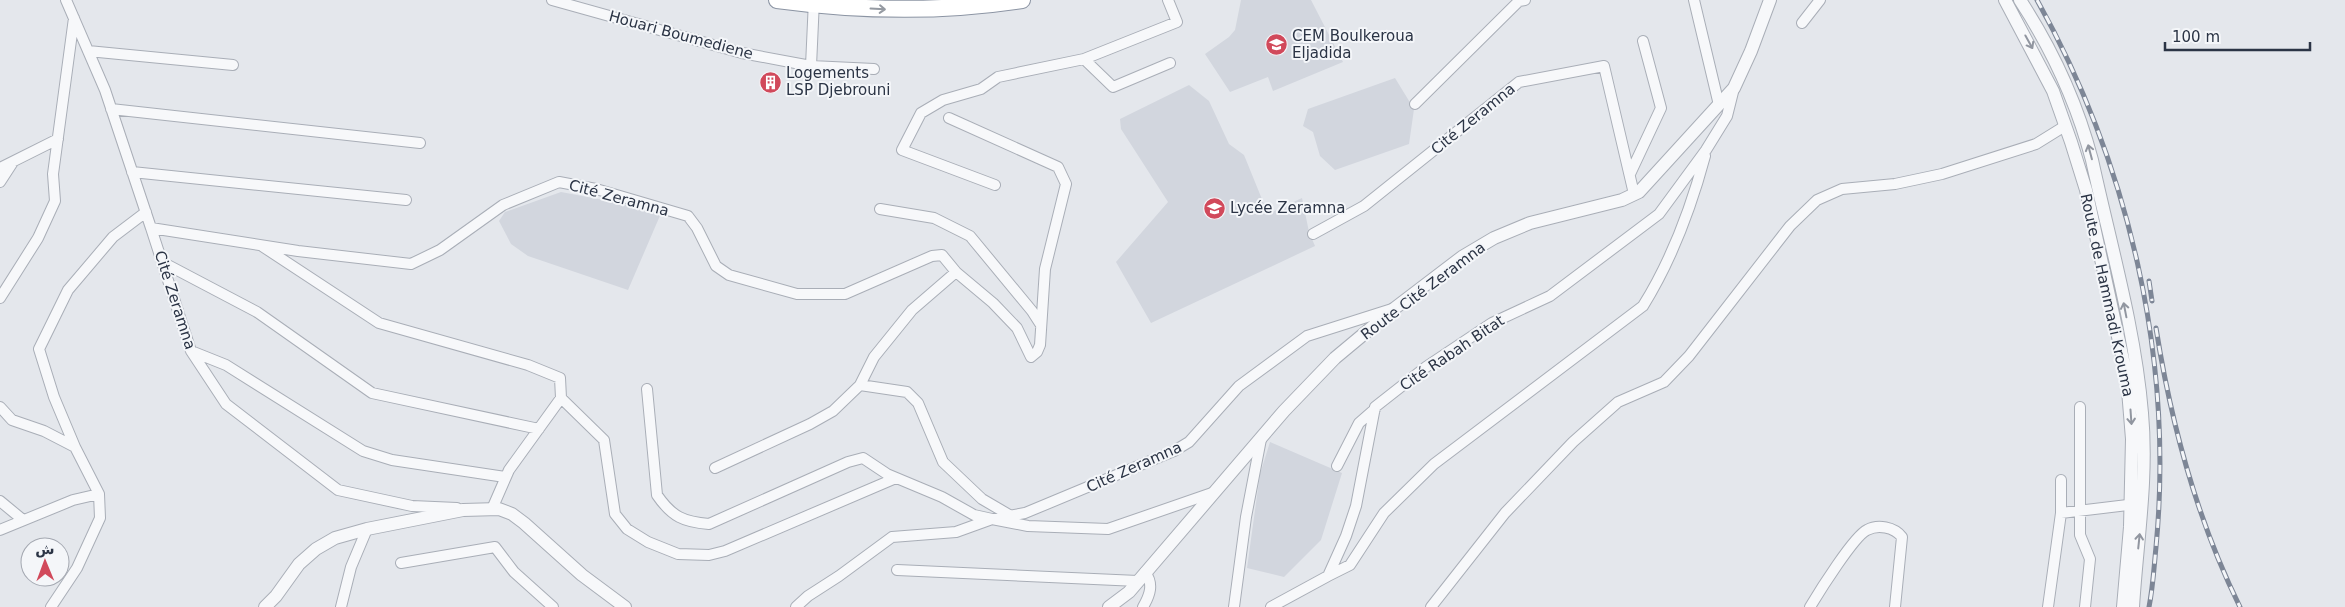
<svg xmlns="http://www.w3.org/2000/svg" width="2345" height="607" font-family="'DejaVu Sans','Noto Sans Arabic',sans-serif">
  <rect width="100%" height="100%" fill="#e4e7ec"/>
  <!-- built -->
  <path fill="#d2d6de" d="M1241,0H1311L1343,62L1273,91L1268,77L1230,92L1205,54L1229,37L1235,30Z
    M1395,78L1414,109L1409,144L1335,170L1320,156L1313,132L1303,126L1308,109Z
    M1189,85L1209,101L1229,144L1244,155L1268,214L1302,198L1309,232L1315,246L1151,323L1116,262L1168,202L1121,129L1120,119Z
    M561,192L662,211L628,290L528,256L511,244L499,221L505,212Z
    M1270,442L1342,473L1321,540L1284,577L1247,568L1260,474Z"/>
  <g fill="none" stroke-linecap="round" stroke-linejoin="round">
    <defs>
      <path id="minor" d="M66,0L105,90L151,228
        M552,0L742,53L811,66L874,69
        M1694,0L1719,105
        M1802,23L1820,0
        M88,51L233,65
        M1084,59L1113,87L1170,63
        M811,66L814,0
        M1415,104L1519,1L1525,0
        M111,109L420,143
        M0,168L58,139
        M132,172L406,200
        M1630,174L1661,108L1643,41
        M0,182L13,162
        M995,185L902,150L921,113L943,100L981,89L998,77L1084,59L1177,22L1168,0
        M880,209L934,218L970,236L1032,311L1041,325
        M1313,234L1364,206L1519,82L1604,66L1634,194
        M262,246L379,323L528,365L560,378L561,398
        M162,262L257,312L372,393L539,429
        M0,298L38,238L55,201L53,174L74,18
        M191,351L226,365L363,451L392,460L505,477
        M860,385L874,357L912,310L956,272L993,303L1017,328L1031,357L1037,352L1040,345L1045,269L1066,184L1058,167L949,118
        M647,389L657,495C672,517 684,522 709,524L848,462L863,458L887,474L942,497L974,515L992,519L1025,513L1174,451L1189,442L1239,386L1307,336L1392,309
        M0,407L12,420L44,431L75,447L99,494
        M2080,407V535L2090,559L2085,607
        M75,447L54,397L39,349L68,290L113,237L146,212
        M1337,466L1359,423L1375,409
        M715,468L810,424L833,411L860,385L907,392L918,403L943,462L982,499L1011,516
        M2061,480V513
        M0,501L23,520
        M457,508L412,506L338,490L226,404L191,351L151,228L298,251L411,264L440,250L503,205L559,182L596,189L688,216L697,228L716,266L729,275L797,294H845L932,256L942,255L956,272
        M487,509H492L509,470L561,398L604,440L615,514L627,529L648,542L678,554L709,555L725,551L896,478
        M0,530L73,500L99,494L100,518L77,568L51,607
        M401,563L495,547L514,572L553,607
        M897,570L1138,581
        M1328,576L1350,565L1384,513L1434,464L1643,306C1671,261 1691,208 1705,156
        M341,607L351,567L367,529
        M796,607L808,596L839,576L892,537L956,532L992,519L1028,526L1108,529L1215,492
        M1143,607C1150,595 1154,584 1145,572
        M1234,607L1246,517L1261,439
        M1271,607L1328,576L1346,536L1356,506L1375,407L1426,367L1492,323L1550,296L1659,214L1706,150L1727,116L1734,88
        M1431,607L1505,513L1573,442L1618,402L1664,382L1689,356L1790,226L1817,200L1842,189L1895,184L1942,174L2036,144L2065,126
        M1810,607C1819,592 1854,536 1867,530C1878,524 1894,527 1902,537L1895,607
        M2048,607L2061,513L2136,504"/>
      <path id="tertiary" d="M2005,0L2053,91L2071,142L2086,190L2127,378L2132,439L2130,527L2123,607
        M2020,0C2052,49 2077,103 2092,160C2110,243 2135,328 2142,413C2148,478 2137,542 2133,607
        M265,607L276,596L299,564L316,549L335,538L367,529L463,510L499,509L512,514L524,523L582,575L625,607
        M1109,607L1129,592L1284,411L1335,358L1395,308L1462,257L1494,238L1530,223L1622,200L1639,192L1734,88L1751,51L1770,0"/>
      <path id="trunk" d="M777,0C859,11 939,13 1022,0"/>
    </defs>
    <!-- minor casing -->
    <use href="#minor" stroke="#a9aeb7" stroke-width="12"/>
    <!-- tertiary casing -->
    <use href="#tertiary" stroke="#a9aeb7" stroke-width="14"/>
    <!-- trunk casing -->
    <use href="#trunk" stroke="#8b94a3" stroke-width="18"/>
    <!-- minor -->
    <use href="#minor" stroke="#f7f8fa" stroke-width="10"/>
    <!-- tertiary -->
    <use href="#tertiary" stroke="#f7f8fa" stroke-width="12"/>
    <!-- trunk -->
    <use href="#trunk" stroke="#fff" stroke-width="16"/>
    <defs>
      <path id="rail" d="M2037,0C2129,165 2174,358 2156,547C2154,567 2153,587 2149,607
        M2149,281L2152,301
        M2156,328C2171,423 2197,520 2240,607"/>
    </defs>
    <!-- rail casing -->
    <use href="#rail" stroke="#7d8696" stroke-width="5"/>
    <!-- rail -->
    <use href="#rail" stroke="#f4f6f9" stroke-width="3" stroke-dasharray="9" stroke-linecap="butt"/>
  </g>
  <!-- one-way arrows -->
  <defs><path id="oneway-shaft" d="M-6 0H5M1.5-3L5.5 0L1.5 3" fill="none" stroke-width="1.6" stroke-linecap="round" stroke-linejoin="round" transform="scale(1.25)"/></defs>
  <use stroke="#959aa2" href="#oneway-shaft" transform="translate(878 9) rotate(3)"/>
  <g stroke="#9196a0">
    <use href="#oneway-shaft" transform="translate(2029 42) rotate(61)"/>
    <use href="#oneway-shaft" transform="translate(2090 152) rotate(-105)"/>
    <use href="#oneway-shaft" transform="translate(2125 310) rotate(-101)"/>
    <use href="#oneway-shaft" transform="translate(2131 417) rotate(86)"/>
    <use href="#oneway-shaft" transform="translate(2139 541) rotate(-84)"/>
  </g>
  <!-- icons -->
  <defs>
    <symbol id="school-disc" viewBox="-11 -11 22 22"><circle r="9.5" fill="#d1495b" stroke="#f4f6f9"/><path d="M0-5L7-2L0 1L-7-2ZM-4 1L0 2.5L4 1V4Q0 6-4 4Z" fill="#fff"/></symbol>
    <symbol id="building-disc" viewBox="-11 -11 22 22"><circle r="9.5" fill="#d1495b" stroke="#f4f6f9"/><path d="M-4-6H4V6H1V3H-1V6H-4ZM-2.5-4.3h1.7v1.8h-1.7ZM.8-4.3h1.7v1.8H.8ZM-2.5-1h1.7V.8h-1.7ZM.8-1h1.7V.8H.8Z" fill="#fff"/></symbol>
  </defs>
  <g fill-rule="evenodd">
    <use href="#school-disc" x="1264" y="32" width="25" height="25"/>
    <use href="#building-disc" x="758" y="70" width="25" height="25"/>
    <use href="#school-disc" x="1202" y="196" width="25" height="25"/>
  </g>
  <g text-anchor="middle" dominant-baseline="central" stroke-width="4" stroke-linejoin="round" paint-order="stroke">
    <!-- street labels -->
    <g font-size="15" fill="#2b3445" stroke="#f4f6f9">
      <text transform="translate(681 35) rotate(15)">Houari Boumediene</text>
      <text transform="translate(1473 119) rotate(-39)">Cité Zeramna</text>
      <text transform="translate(619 198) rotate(15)">Cité Zeramna</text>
      <text transform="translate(1423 291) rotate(-37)">Route Cité Zeramna</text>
      <text transform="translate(2107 295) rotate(78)">Route de Hammadi Krouma</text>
      <text transform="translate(175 300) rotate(72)">Cité Zeramna</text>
      <text transform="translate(1452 353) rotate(-34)">Cité Rabah Bitat</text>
      <text transform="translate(1134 467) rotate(-24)">Cité Zeramna</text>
    </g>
    <!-- poi labels -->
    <g font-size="15" fill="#2b3445" stroke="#f4f6f9" text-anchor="start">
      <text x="1292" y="36">CEM Boulkeroua<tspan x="1292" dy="17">Eljadida</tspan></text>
      <text x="786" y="73">Logements<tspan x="786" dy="17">LSP Djebrouni</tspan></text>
      <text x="1230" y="208">Lycée Zeramna</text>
    </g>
  </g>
  <!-- north arrow -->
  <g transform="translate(45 562) rotate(359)"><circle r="24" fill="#f4f6f9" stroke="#a4a8b1"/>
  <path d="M0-4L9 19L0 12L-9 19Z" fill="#d1495b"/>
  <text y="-8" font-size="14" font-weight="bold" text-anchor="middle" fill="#2b3445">ش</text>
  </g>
  <!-- scale -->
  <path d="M2165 42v8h145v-8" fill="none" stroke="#2b3445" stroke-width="2.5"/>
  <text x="2172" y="42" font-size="15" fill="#2b3445" stroke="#f4f6f9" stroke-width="4" paint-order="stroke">100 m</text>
</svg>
